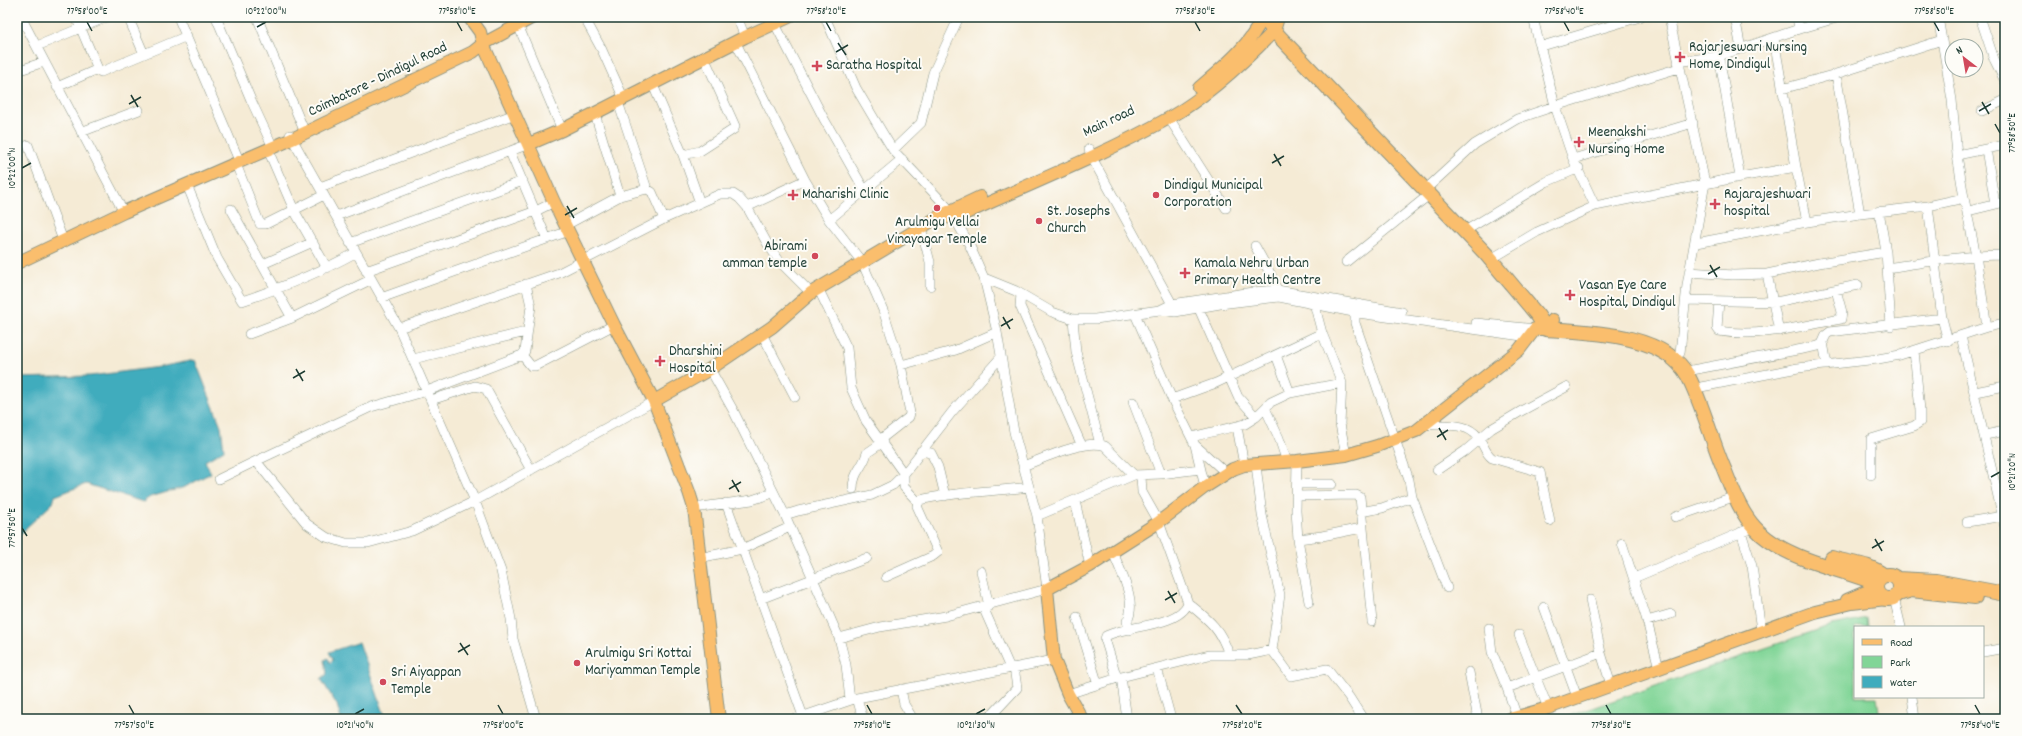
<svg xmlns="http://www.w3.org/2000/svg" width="2022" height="736" font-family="Dekko,sans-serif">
  <rect width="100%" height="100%" fill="#fdfcf7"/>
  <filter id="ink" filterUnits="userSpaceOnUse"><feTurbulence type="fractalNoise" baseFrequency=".025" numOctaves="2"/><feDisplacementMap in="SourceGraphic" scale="8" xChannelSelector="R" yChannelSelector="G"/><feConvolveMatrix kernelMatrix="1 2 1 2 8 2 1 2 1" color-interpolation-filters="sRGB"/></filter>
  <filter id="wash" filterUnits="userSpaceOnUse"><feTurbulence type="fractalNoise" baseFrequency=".012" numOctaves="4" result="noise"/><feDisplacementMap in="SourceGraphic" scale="16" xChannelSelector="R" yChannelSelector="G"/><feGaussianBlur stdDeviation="0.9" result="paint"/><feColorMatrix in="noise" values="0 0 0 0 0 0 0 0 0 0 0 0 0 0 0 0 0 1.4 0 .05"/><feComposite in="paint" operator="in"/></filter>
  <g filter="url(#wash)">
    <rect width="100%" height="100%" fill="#f5ebd5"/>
    <!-- green -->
    <path fill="#81d597" stroke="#508966" d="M1867,618L1868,627H1855V697H1877L1880,719H1560L1832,625Z"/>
    <!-- water -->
    <path fill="#3facbd" stroke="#2f7478" d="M195,360L221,426L224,450L205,461L211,473L185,487L150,497L143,502L86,484L55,496L53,503L28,526L17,538V378L90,376L159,367Z
      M359,642L386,719H341L337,705L321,679L327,674L325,660L328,658L330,663L333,660L329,652Z"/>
  </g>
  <g filter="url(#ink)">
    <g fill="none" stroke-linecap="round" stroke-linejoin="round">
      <defs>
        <path id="minor" d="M21,17L121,207
          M76,17L98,69L101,72L187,36
          M128,17L144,54
          M178,17L238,158
          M216,17L251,100L271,143
          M257,17L303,128
          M584,17L602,50L624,99
          M737,17L745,37
          M825,17L856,88L882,132L893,150L950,210L969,244L984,278L997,332L1014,432L1037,516L1047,589L946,616L880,627L839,638
          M1533,17L1539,43L1542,46L1640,17
          M1669,17L1705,183L1687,285L1680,353
          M1735,17L1741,49
          M1797,17L1799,29
          M1938,17L1952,100L1957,155L1964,198L1976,256L1987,327
          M1980,17L1994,59L2005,81
          M775,24L824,119L865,191
          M518,25L562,130
          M736,43L805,180L829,220L862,262L883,310L901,365L956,350L997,332
          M37,46L107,17
          M1678,62L1719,56L1799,29L1840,17
          M17,71L44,62
          M1836,74L1860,214L1928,206L1964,198
          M653,85L683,155L700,203
          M57,87L98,69
          M1782,89L1836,74L1942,40
          M618,102L647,189
          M1982,111L2005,100
          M595,114L620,196
          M1169,118L1226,208
          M81,132L139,110
          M290,135L399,328L475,501L501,571L511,619L513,639L536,719
          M28,145L61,235
          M1089,149L1091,156L1172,304
          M1986,149L1995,204
          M268,150L294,210L327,268
          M893,150L921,123L933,73L959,17
          M510,152L547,239
          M683,155L700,151L734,129L735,126L705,59
          M1957,155L2005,145
          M1573,159L1693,123
          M236,164L260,224H266L324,195
          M1796,167L1807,222L1860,214
          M1740,177L1796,167L1774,39
          M187,185L217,258L242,301C281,288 319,273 355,253
          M320,187L515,114
          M1426,189L1475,144L1517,119L1555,106L1540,45
          M1595,206L1573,159L1555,106L1679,68
          M1928,206L1942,318L1948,341
          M747,207L767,243L780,262L811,293
          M231,209L292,318
          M1879,211L1886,252L1891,326
          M1968,211L2005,202
          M336,216L529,144
          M829,220L902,159
          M566,225L620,196L647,189L652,192L664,219
          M921,228L930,262V286
          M1465,231L1546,182L1579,168
          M350,243L523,181
          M1696,243L1807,222
          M1255,246L1271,275L1277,290
          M2002,255L2005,268
          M1491,259L1537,232L1595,206L1740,177L1719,56
          M1346,262L1430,194
          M263,264L313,242
          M1887,268C1926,262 1965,255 2005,255
          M366,271L536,211L554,202
          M1689,272L1733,275L1767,274L1819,263L1886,252
          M1767,274L1779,331
          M984,278L1016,291L1052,312L1073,319H1095L1160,310L1175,312L1220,304L1279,297L1358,313L1529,337
          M526,284L531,306L525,351L522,355L427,391L371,407L256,461L307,524L326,537L346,543H368L412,531L475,501L654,401
          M818,288L847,348L851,388L866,421L904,474V487L918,502
          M1021,294L1020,306L1082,446
          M381,298L569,231
          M1686,300L1776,302L1858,285
          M1719,301L1717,328L1719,331C1759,338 1801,326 1841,319L1842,312L1836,290
          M1199,309L1238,397L1256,417
          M1160,310L1172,304L1253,292L1277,290L1402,312
          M1355,312V323L1409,480L1412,497L1447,588
          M1135,314L1172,399L1195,445L1205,487
          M1073,319L1076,352L1100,444
          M1476,323L1535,329
          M399,328L559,273L664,219L720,194H733L739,198L747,207L805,180
          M1322,333L1342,383L1340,424L1346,455
          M249,334L292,318L370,280
          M762,334L795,397
          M1961,336L2005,527
          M1823,342L1827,365
          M522,355L531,366H535L614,325
          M1276,355L1290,393
          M413,359L526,332
          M710,369L733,410L785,515L839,638L846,665L850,700
          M1692,370L1818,346L1822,344L1826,335L1830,332L1942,318
          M1701,387L1798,368L1878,359L1900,355L1987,327L2005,323
          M1975,392L2005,386
          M1172,399L1216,383L1322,333L1314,303
          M431,400L475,386L486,389L531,470
          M1133,402L1161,474
          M1265,408L1279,438L1287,462
          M1425,424C1443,427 1466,421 1478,437C1484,444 1484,452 1492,458L1540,472L1550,521
          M1237,427L1244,465
          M1985,435L2005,431
          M1191,437L1245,424L1256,417L1271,402L1290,393L1342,383
          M881,439L909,417L910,413L901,365
          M1195,445L1226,473
          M921,451L931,453L938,467L945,496
          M1297,461L1296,511L1298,539L1309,602
          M1256,465L1262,515L1280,595L1272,650
          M1023,466C1042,459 1087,438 1105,446L1134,475L1161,474L1200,469
          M1437,470L1465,451L1491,429L1523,410L1566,387
          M1871,475V439L1914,426L1920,422V410L1914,351
          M219,479L256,461
          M1297,484H1332
          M853,489C853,472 863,468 867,453L883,442
          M1296,496L1356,495L1360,497L1372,622
          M1075,501L1090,566
          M726,503L803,716
          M694,508L752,500L773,493
          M1360,512L1382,508L1412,497
          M785,515L798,511L872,495L893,485L904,474L952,412L1001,357
          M1037,516L1134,475
          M1675,517L1736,496
          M1967,522L2003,516
          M1741,532L1752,566L1761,630
          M1298,539L1322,536L1362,528
          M1622,543L1646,617L1659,668
          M1113,552C1120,571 1138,602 1127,621L1129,630
          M699,558L742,549L790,527
          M981,571L989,606
          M886,577L933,556L938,552L917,506L920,500C956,491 993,492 1029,487
          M1634,578L1754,527
          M1894,598L1901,627
          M760,599L867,558
          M1590,600L1601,653L1611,685
          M1188,603C1209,620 1221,629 1229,655
          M983,607L1010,668
          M1544,607L1577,697
          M1077,617L1098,685
          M1647,621L1671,614
          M1489,628L1492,652L1507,688L1517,717
          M1519,635L1548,708
          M1983,652L2005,648
          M1157,668L1171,719
          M1469,672L1478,719
          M1121,677L1127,719
          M1117,678L1105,639L1106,636C1126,625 1179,627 1188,603L1159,522L1142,492L1141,476
          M1507,688L1601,653
          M901,689L904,704L913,719
          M1068,694L1121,677L1209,655H1248L1272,650L1291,676L1327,669L1349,697L1363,719
          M1912,697L1915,719
          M857,698L863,719
          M795,719L857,698L1054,660
          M988,719L1017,688L1014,667
          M1997,719L2005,717"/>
        <path id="major" d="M469,17L480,32L483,44L554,202L614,325L654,401L689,492L694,508L719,719
          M1199,88C1223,67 1249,47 1263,17
          M529,144L562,130L745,37L789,17
          M940,216L980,197
          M17,263L124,212L292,139L473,52L483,44L533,17
          M654,401L710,369L772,327L811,293L940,216L955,218C1025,186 1101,156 1169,118C1208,96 1243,63 1274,31L1277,21
          M1847,600L1875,588
          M1082,719L1068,694L1054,660L1047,589L1090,566L1159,522L1205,487L1233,469L1244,465L1297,461L1346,455L1377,446L1416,431L1519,350L1535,329H1546L1553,320
          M1510,719L1548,708L1815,612L1852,603L1886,599"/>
        <path id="highway" d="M1263,17L1274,31L1486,254L1538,316L1546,329C1588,332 1665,333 1688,376C1703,405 1711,439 1724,469C1732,489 1740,512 1755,528C1785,560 1836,567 1876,583
          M1832,558C1850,564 1868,563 1883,575
          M1876 587a12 12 0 1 1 24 0a12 12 0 1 1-24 0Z
          M1897,579L1936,581L2005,594
          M1898,594L1911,590L1975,597"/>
      </defs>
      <!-- minor casing -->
      <use href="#minor" stroke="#8a9484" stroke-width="10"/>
      <!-- major casing -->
      <use href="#major" stroke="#8a9484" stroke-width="14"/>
      <!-- highway casing -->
      <use href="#highway" stroke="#8a9484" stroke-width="16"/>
      <!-- minor -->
      <use href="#minor" stroke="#fff" stroke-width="9"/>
      <!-- major -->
      <use href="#major" stroke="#fabe6d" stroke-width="12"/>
      <!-- highway -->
      <use href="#highway" stroke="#fabe6d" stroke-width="14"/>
    </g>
  </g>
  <!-- ticks -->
  <path fill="none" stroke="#1f3d34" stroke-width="1.5" d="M87,22L92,31M457,22L462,31M826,22L831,31M1195,22L1200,31M1564,22L1569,31M1934,22L1939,31M257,27L266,22M838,43L846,55M836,52L848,45M131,95L138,107M1982,102L1989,114M129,104L141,97M1979,111L1991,104M1995,124L2000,133M1274,154L1281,166M1272,163L1284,156M22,168L31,163M567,206L574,218M565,215L577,208M1710,265L1717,277M1708,274L1720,267M1003,317L1010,329M1001,326L1013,319M296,369L303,381M293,378L305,371M1439,428L1446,440M1437,437L1448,430M1991,477L2000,472M732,480L739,492M729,489L741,482M22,528L27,536M1875,539L1882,551M1872,548L1884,541M1168,591L1175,603M1165,600L1177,593M460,643L468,655M458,652L470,645M129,705L134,714M498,705L503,714M867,705L872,714M1236,705L1242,714M1606,705L1611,714M1975,705L1980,714M355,714L364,709M976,714L985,709"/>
  <!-- markers -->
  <g fill="#d1495b" stroke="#fdfcf7" stroke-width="1.5">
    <path d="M1678 51h4v4h4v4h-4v4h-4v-4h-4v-4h4z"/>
    <path d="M815 60h4v4h4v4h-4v4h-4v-4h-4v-4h4z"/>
    <path d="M1577 136h4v4h4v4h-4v4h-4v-4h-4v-4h4z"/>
    <path d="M791 189h4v4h4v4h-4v4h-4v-4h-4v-4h4z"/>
    <circle cx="1156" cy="195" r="4"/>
    <path d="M1713 198h4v4h4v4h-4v4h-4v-4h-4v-4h4z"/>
    <circle cx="937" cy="208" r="4"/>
    <circle cx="1039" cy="221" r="4"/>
    <circle cx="815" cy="256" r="4"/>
    <path d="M1183 267h4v4h4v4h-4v4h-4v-4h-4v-4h4z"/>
    <path d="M1568 289h4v4h4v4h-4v4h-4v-4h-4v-4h4z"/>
    <path d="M658 355h4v4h4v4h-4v4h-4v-4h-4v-4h4z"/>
    <circle cx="577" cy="663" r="4"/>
    <circle cx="383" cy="682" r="4"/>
  </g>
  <g text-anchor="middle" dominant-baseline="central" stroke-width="4" stroke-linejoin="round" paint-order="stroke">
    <!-- poi labels -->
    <g font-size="15" fill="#1f3d34" stroke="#fdfcf7" text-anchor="start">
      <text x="1689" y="48">Rajarjeswari Nursing<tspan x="1689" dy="17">Home, Dindigul</tspan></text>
      <text x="826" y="66">Saratha Hospital</text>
      <text x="1588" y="133">Meenakshi<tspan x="1588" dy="17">Nursing Home</tspan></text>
      <text x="1164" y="186">Dindigul Municipal<tspan x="1164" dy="17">Corporation</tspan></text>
      <text x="802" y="195">Maharishi Clinic</text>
      <text x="1724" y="195">Rajarajeshwari<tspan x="1724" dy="17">hospital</tspan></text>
      <text x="1047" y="212">St. Josephs<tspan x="1047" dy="17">Church</tspan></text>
      <text x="937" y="223" text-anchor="middle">Arulmigu Vellai<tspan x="937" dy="17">Vinayagar Temple</tspan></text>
      <text x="807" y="247" text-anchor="end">Abirami<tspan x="807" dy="17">amman temple</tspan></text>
      <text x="1194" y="264">Kamala Nehru Urban<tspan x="1194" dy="17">Primary Health Centre</tspan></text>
      <text x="1579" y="286">Vasan Eye Care<tspan x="1579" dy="17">Hospital, Dindigul</tspan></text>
      <text x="669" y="352">Dharshini<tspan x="669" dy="17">Hospital</tspan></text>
      <text x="585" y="654">Arulmigu Sri Kottai<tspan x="585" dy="17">Mariyamman Temple</tspan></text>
      <text x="391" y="673">Sri Aiyappan<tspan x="391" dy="17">Temple</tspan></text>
    </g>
    <!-- street labels -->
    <g font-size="15" fill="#1f3d34" stroke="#fdfcf7">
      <text transform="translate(378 80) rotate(-26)">Coimbatore - Dindigul Road</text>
      <text transform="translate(1109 122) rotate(-25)">Main road</text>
    </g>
  </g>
  <!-- margin -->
  <rect width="2022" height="736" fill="none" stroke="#fdfcf7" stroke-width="44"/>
  <!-- legend -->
  <rect x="1854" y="626" width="130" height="72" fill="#fdfcf7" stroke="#a4b0a9"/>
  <rect x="1862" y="639" width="20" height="6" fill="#fabe6d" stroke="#a4b0a9"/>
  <text x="1890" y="646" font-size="12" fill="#1f3d34">Road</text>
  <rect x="1862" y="656" width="20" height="12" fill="#81d597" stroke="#a4b0a9"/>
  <text x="1890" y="666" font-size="12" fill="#1f3d34">Park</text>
  <rect x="1862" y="676" width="20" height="12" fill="#3facbd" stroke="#a4b0a9"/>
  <text x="1890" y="686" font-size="12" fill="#1f3d34">Water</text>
  <!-- north arrow -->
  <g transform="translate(1964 58) rotate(329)"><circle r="19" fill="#fdfcf7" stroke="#a4b0a9"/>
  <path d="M0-3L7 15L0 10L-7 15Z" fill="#d1495b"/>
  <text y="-6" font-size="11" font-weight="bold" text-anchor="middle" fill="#1f3d34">N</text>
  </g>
  <rect x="22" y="22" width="1978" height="692" fill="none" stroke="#1f3d34" stroke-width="1.5"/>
  <g font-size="10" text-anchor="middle" fill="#1f3d34">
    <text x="87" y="14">77°58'00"E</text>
    <text x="266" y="14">10°22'00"N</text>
    <text x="457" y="14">77°58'10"E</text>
    <text x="826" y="14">77°58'20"E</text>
    <text x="1195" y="14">77°58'30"E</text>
    <text x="1564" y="14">77°58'40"E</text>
    <text x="1934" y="14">77°58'50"E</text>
    <text transform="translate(2011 133) rotate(-90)" y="4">77°58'50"E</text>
    <text transform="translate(11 168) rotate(-90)" y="4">10°22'00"N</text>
    <text transform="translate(2011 472) rotate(-90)" y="4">10°21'20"N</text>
    <text transform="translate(11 528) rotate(-90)" y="4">77°57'50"E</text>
    <text x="134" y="728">77°57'50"E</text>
    <text x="355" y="728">10°21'40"N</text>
    <text x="503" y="728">77°58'00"E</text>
    <text x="872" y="728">77°58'10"E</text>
    <text x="976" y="728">10°21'30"N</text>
    <text x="1242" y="728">77°58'20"E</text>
    <text x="1611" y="728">77°58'30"E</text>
    <text x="1980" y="728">77°58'40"E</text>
  </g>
</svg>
